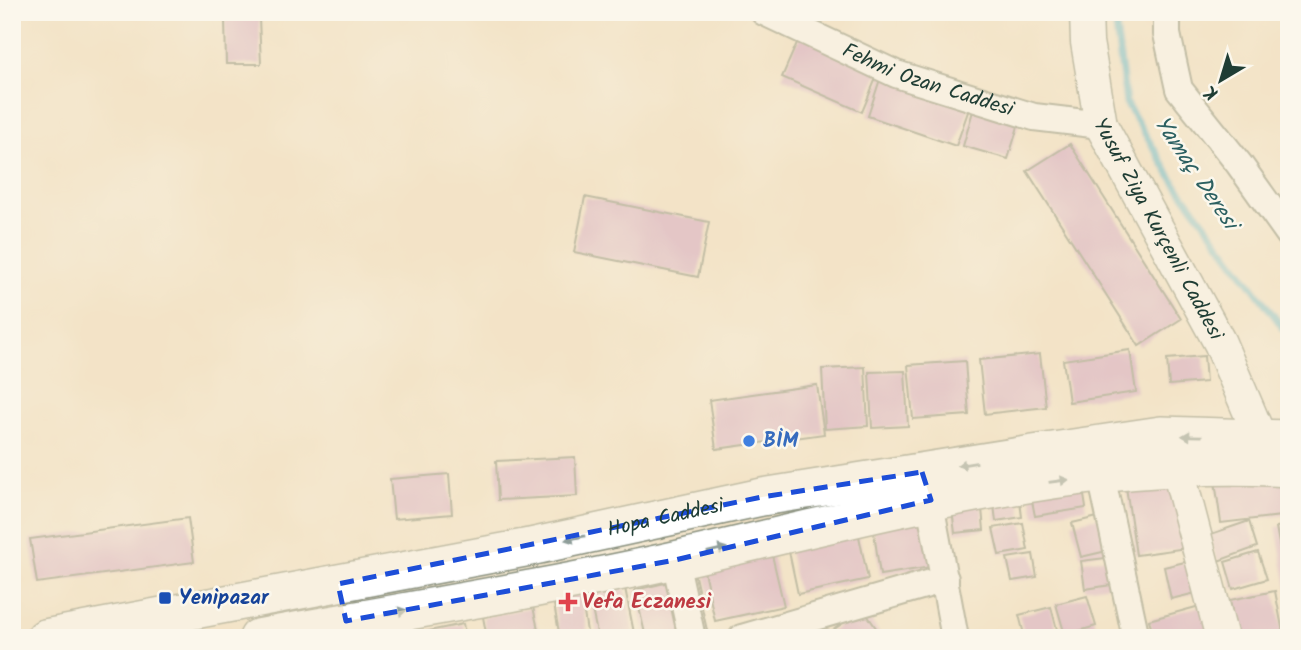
<svg xmlns="http://www.w3.org/2000/svg" width="1301" height="650" font-family="Kalam,sans-serif">
  <rect width="100%" height="100%" fill="#fbf7ec"/>
  <filter id="ink" filterUnits="userSpaceOnUse"><feTurbulence type="fractalNoise" baseFrequency=".0143" numOctaves="2"/><feDisplacementMap in="SourceGraphic" scale="14" xChannelSelector="R" yChannelSelector="G"/><feConvolveMatrix kernelMatrix="1 2 1 2 8 2 1 2 1" color-interpolation-filters="sRGB"/></filter>
  <filter id="wash" filterUnits="userSpaceOnUse"><feTurbulence type="fractalNoise" baseFrequency=".00686" numOctaves="4" result="noise"/><feDisplacementMap in="SourceGraphic" scale="28" xChannelSelector="R" yChannelSelector="G"/><feGaussianBlur stdDeviation="1.57" result="paint"/><feColorMatrix in="noise" values="0 0 0 0 0 0 0 0 0 0 0 0 0 0 0 0 0 1.4 0 .05"/><feComposite in="paint" operator="in"/></filter>
  <g filter="url(#wash)">
    <rect width="100%" height="100%" fill="#f3e3c7"/>
    <g fill="none" stroke-linecap="round" stroke-linejoin="round">
      <!-- stream -->
      <path stroke="#4bb1ca" stroke-width="7" d="M1114,12L1126,103L1175,183L1289,336"/>
    </g>
    <g id="blocks">
      <!-- building -->
      <path fill="#d2a2c6" d="M1231,12H1276V19L1230,17Z
        M259,18L261,64H226L225,19Z
        M800,36L879,71L862,112L782,77Z
        M882,73L971,103L956,146L868,116Z
        M975,104L1021,117L1008,159L963,146Z
        M1070,144L1181,319L1139,346L1027,171Z
        M585,197L709,222L698,277L574,252Z
        M1130,350L1136,392L1069,402L1063,360Z
        M1040,354L1046,407L985,414L979,360Z
        M1204,356L1206,382L1169,385L1167,359Z
        M965,361L969,415L913,419L908,365Z
        M865,367L868,426L825,429L822,369Z
        M905,371L908,426L872,428L869,372Z
        M817,385L824,434L716,449L709,400Z
        M575,457L577,496L498,500L496,461Z
        M1289,472V515L1221,523L1215,481Z
        M449,474L452,514L394,519L390,479Z
        M1177,479L1187,548L1136,555L1126,487Z
        M1082,483L1086,508L1035,516L1030,491Z
        M1019,493L1022,517L996,521L993,497Z
        M981,498L984,530L955,533L951,502Z
        M941,508L950,564L880,575L872,518Z
        M1102,516L1111,550L1081,557L1072,523Z
        M188,518L194,562L37,583L30,539Z
        M1249,521L1257,547L1218,561L1208,535Z
        M1023,523L1028,550L999,555L993,528Z
        M1289,525V587H1287L1276,527Z
        M857,527L868,579L798,594L787,542Z
        M1258,552L1267,579L1233,589L1225,562Z
        M1033,554L1037,577L1012,581L1007,558Z
        M772,555L784,606L715,621L704,571Z
        M1113,557L1118,584L1085,589L1081,561Z
        M1193,560L1200,592L1171,599L1164,567Z
        M695,576L708,635L646,638L635,590Z
        M625,588L635,638H598L589,595Z
        M1275,591L1284,638H1237L1230,600Z
        M581,594L588,638H560L553,599Z
        M1087,596L1096,626L1065,635L1056,604Z
        M1207,604L1216,638H1154L1149,620Z
        M533,607L540,638H487L483,617Z
        M1051,607L1059,637L1025,638L1019,615Z
        M863,609L883,638H828L826,635Z
        M463,624L466,638H400V637Z"/>
    </g>
  </g>
  <g filter="url(#ink)">
    <use href="#blocks" fill-opacity="0" stroke="#89907e" stroke-width="2"/>
    <g fill="none" stroke-linecap="round" stroke-linejoin="round">
      <defs>
        <g id="minor">
          <path id="s1" d="M764,12L896,74L1034,117L1101,125"/>
          <path d="M1167,12V34L1179,89L1239,164L1289,234"/>
          <path d="M1101,475L1136,638"/>
          <path d="M927,487L955,638"/>
          <path d="M675,560L692,638"/>
          <path d="M742,638L945,579"/>
        </g>
        <g id="tertiary">
          <path id="s2" d="M1086,12L1087,42L1101,125L1220,343L1260,437"/>
          <path d="M1177,466L1222,638"/>
        </g>
        <g id="secondary">
          <path id="s3" d="M45,638L530,547L762,497L1033,454L1161,435L1289,439"/>
          <path d="M258,638C398,612 540,590 679,559C879,514 1082,455 1289,468"/>
        </g>
      </defs>
      <!-- minor casing -->
      <use href="#minor" stroke="#89907e" stroke-width="30"/>
      <!-- tertiary casing -->
      <use href="#tertiary" stroke="#89907e" stroke-width="35"/>
      <!-- secondary casing -->
      <use href="#secondary" stroke="#89907e" stroke-width="40"/>
      <!-- minor -->
      <use href="#minor" stroke="#fff" stroke-width="26"/>
      <!-- tertiary -->
      <use href="#tertiary" stroke="#fff" stroke-width="32"/>
      <!-- secondary -->
      <use href="#secondary" stroke="#fff" stroke-width="37"/>
    </g>
    <!-- one-way arrows -->
    <defs><path id="oneway-solid" d="M-6-.8H1V-3.2L6.5 0L1 3.2V.8H-6Z" transform="scale(1.75)"/></defs>
    <g fill="#8f9e9a">
      <use href="#oneway-solid" transform="translate(1192 436) rotate(-179)"/>
      <use href="#oneway-solid" transform="translate(967 464) rotate(171)"/>
      <use href="#oneway-solid" transform="translate(1059 481) rotate(-8)"/>
      <use href="#oneway-solid" transform="translate(575 538) rotate(168)"/>
      <use href="#oneway-solid" transform="translate(717 550) rotate(-13)"/>
      <use href="#oneway-solid" transform="translate(397 612) rotate(-11)"/>
    </g>
  </g>
  <!-- marked area -->
  <path d="M0 0H1301V650H0ZM922,472L931,500L675,560L346,621L338,584L762,497Z" fill="#f3e3c7" fill-opacity=".55" fill-rule="evenodd"/>
  <path fill="none" stroke="#1d4ed8" stroke-width="5" stroke-dasharray="14 9" stroke-linejoin="round" d="M922,472L931,500L675,560L346,621L338,584L762,497Z"/>
  <!-- markers -->
  <circle fill="#3f7fe0" stroke="#fbf7ec" stroke-width="2.5" cx="749" cy="441" r="7"/>
  <rect fill="#1a4fb4" stroke="#fbf7ec" stroke-width="2.5" x="158" y="591" width="14" height="14" rx="3.5"/>
  <path fill="#e0444e" stroke="#fbf7ec" stroke-width="2.5" d="M564.5 591.5h7v7h7v7h-7v7h-7v-7h-7v-7h7z"/>
  <g text-anchor="middle" dominant-baseline="central" stroke-width="5" stroke-linejoin="round" paint-order="stroke">
    <!-- street labels -->
    <g font-size="21" fill="#1f3d34" stroke="#fbf7ec">
      <text stroke="none"><textPath href="#s1" startOffset="178">Fehmi Ozan Caddesi</textPath></text>
      <text stroke="none"><textPath href="#s2" startOffset="233">Yusuf Ziya Kurçenli Caddesi</textPath></text>
      <text stroke="none"><textPath href="#s3" startOffset="632">Hopa Caddesi</textPath></text>
    </g>
    <!-- shop labels -->
    <g font-size="21" font-weight="bold" fill="#366cbe" stroke="#fbf7ec" text-anchor="start">
      <text x="763" y="441">BİM</text>
    </g>
    <!-- transit labels -->
    <g font-size="21" font-weight="bold" fill="#164399" stroke="#fbf7ec" text-anchor="start">
      <text x="179" y="598">Yenipazar</text>
    </g>
    <!-- health labels -->
    <g font-size="21" font-weight="bold" fill="#be3a42" stroke="#fbf7ec" text-anchor="start">
      <text x="582" y="602">Vefa Eczanesi</text>
    </g>
    <!-- water labels -->
    <g font-size="23" font-style="italic" fill="#2c6061" stroke="#fbf7ec">
      <text transform="translate(1195 173) rotate(56)">Yamaç Deresi</text>
    </g>
  </g>
  <!-- margin -->
  <rect width="1301" height="650" fill="none" stroke="#fbf7ec" stroke-width="42"/>
  <!-- north arrow -->
  <g transform="translate(1221 80) rotate(218)" stroke="#fbf7ec" stroke-width="5" paint-order="stroke">
  <path d="M0-5L12 26L0 18L-12 26Z" fill="#1f3d34"/>
  <text y="-10" font-size="19" font-weight="bold" text-anchor="middle" fill="#1f3d34">K</text>
  </g>
</svg>
